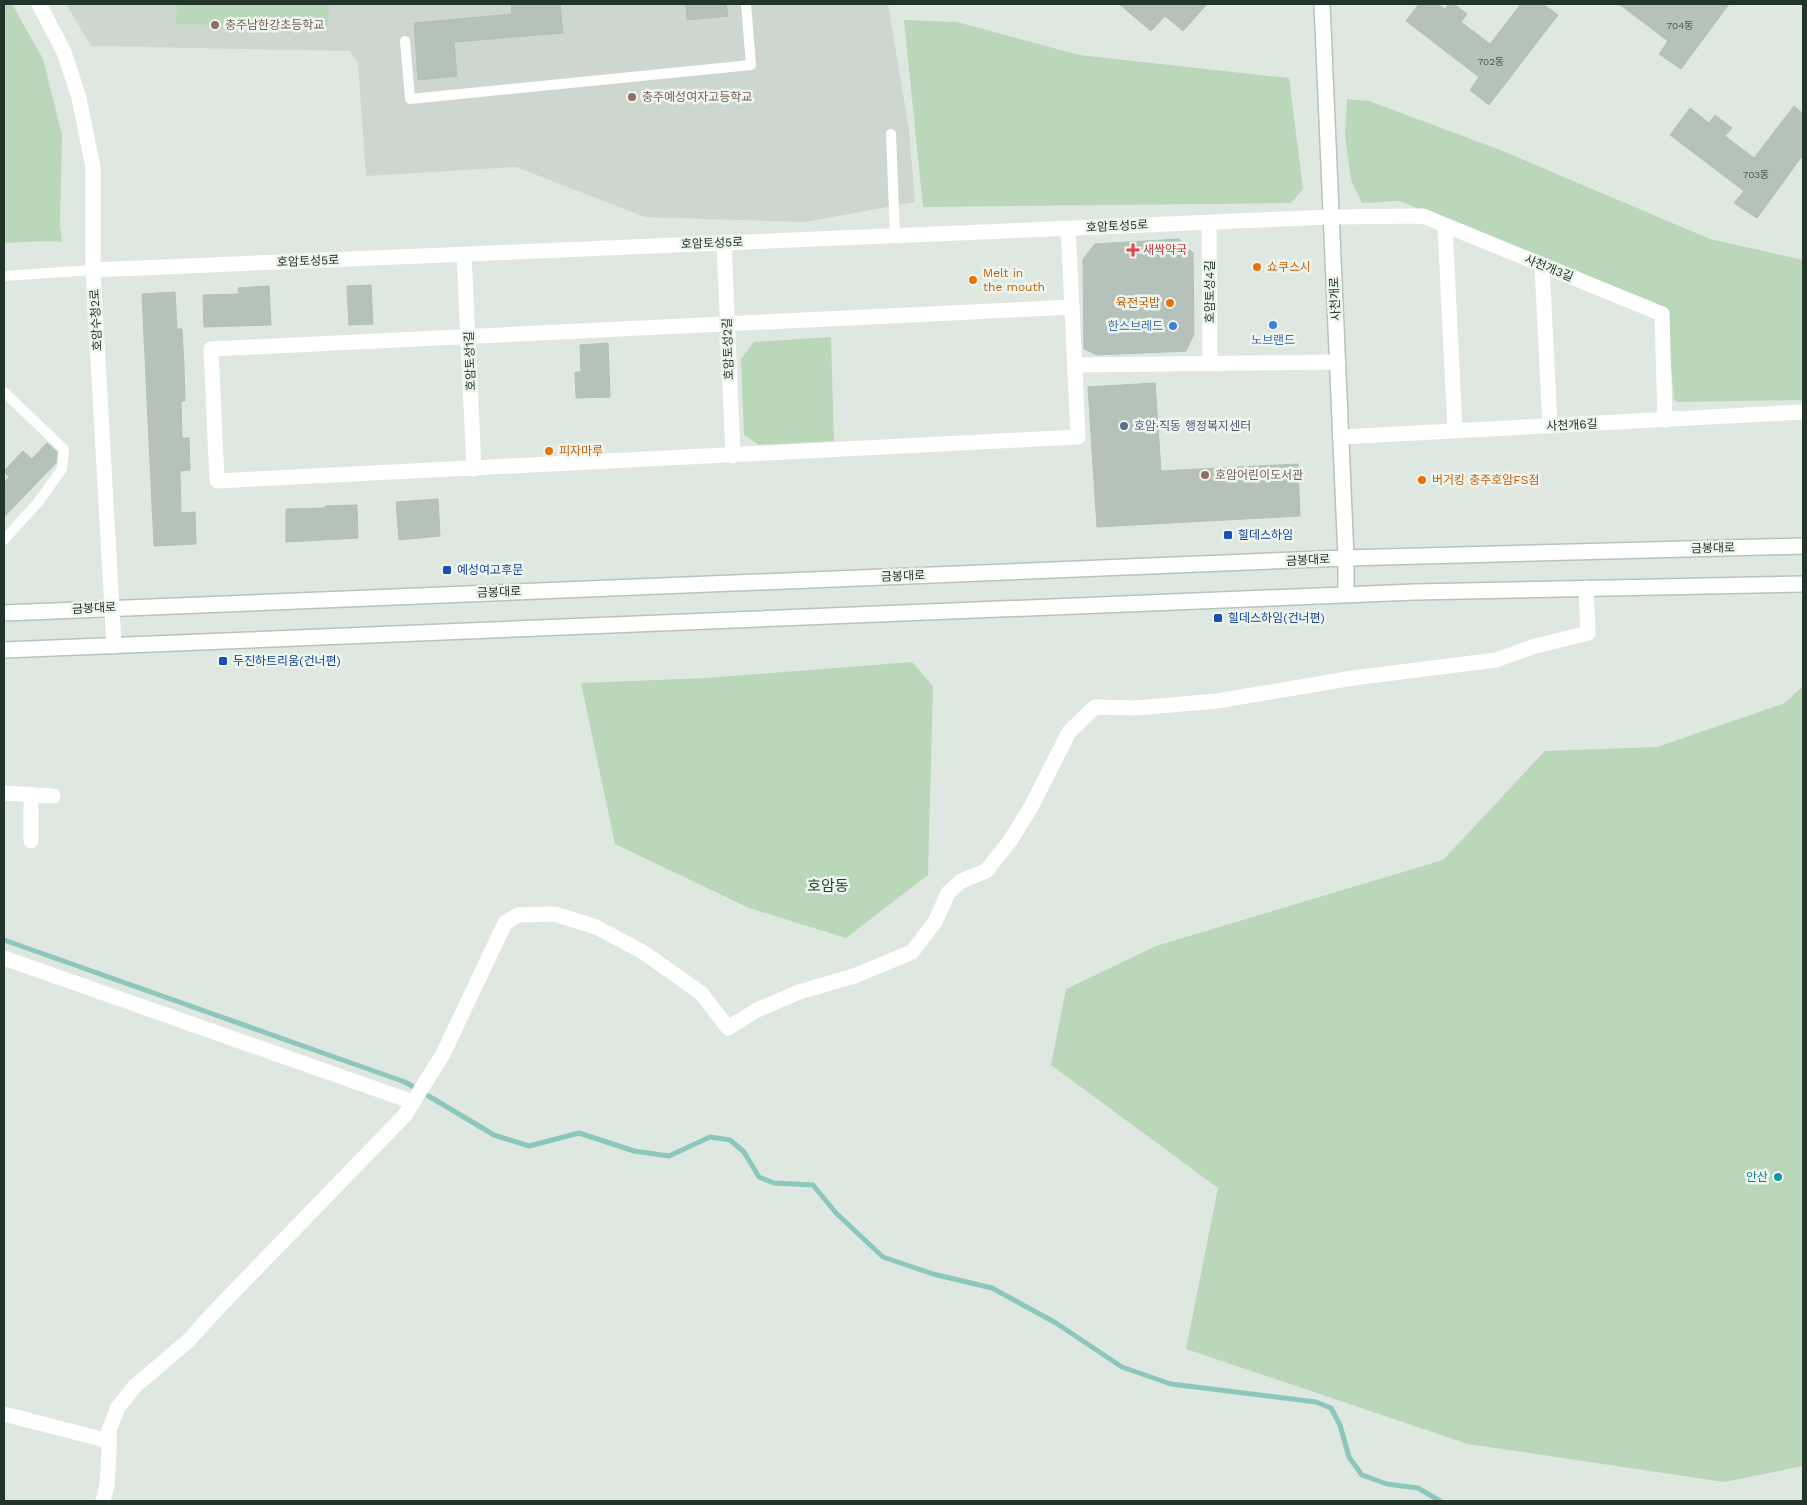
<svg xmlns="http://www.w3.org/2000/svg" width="1807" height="1505" font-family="'Work Sans','Noto Sans KR',sans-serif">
  <rect width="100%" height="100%" fill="#dee8e0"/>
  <!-- built -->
  <path fill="#cdd7cf" d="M66,4H888L909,130L915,202L805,222L645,217L516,167L366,176L358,64L350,51L91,46Z"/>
  <!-- green -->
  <path fill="#bbd7b9" d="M4,4H12L43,59L62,135L60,224L62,242L49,241L4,243Z
    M177,4H329L328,28L176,24Z
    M904,20L957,22L1079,55L1289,78L1303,189L1291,203L923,207Z
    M1347,99L1369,101L1503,151L1710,239L1803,260V400L1678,402L1674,400L1666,312L1653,304L1399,201L1362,203L1351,180L1345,136Z
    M831,337L834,441L759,445L744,435L741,359L754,342Z
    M912,662L933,686L928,875L846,938L749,908L615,844L581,683L707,678Z
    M1803,686V1466L1724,1482L1468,1444L1186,1349L1218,1188L1051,1065L1066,989L1156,946L1443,860L1545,751L1657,747L1785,703Z"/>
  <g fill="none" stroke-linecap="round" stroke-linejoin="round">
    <!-- stream -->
    <path stroke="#8cc7bd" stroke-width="5" d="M4,940L405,1082L494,1135L529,1146L579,1133L634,1151L669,1156L710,1137L730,1140L744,1152L759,1177L774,1183L813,1185L836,1213L883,1257L933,1274L992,1288L1056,1323L1122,1367L1171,1384L1316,1402L1331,1408L1340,1425L1349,1457L1362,1475L1387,1484L1418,1488L1440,1501"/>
  </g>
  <!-- building -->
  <path fill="#b4c2b9" stroke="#b2c0b5" d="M511,4H560L563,33L454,42L457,76L418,80L414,23L512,14Z
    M686,4H726L728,16L687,20Z
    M1119,4H1207L1183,31L1165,16L1151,31Z
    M1419,4H1437L1445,9L1449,4H1454L1467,14L1461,22L1490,44L1521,4H1543L1558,15L1489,105L1470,90L1479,77L1406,21Z
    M1619,4H1729L1681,69L1659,54L1668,41Z
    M1794,106L1803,114V155L1757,218L1734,203L1744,191L1670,135L1690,108L1709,123L1715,115L1732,128L1725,136L1754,158Z
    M1179,239L1193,253L1194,334L1186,351L1097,355L1084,349L1083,259L1095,244Z
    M371,285L373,324L349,325L347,286Z
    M269,286L271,325L204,327L203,295L239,294L238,288Z
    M175,292L177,329H182L184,367L185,401H181L182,438H189L190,470L180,471L181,513L195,512L196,544L154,546L142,294Z
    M608,343L610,397L576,398L575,372H581L580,345Z
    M1155,383L1161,471L1298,464L1300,516L1097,527L1088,387Z
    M47,443L57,452L56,463L4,517V483L9,477L4,471L23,451L32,459Z
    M438,499L440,536L399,540L396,502Z
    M357,505L358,538L286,542V509L325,508V506Z"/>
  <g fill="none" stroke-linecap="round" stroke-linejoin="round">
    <defs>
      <path id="secondary" d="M1322,4L1346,558V595
        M4,613L1346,558L1803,546
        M4,650L1415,592L1803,584"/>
    </defs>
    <!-- secondary casing -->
    <use href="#secondary" stroke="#b3c6b9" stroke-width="18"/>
    <!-- lane -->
    <path stroke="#fff" stroke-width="10" d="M405,41L410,99L751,65L746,4
      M891,134L895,236
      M4,276L93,270
      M4,392L64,449L62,469L39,501L4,540"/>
    <!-- street -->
    <path stroke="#fff" stroke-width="15" d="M39,4L64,52L79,98L93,167V270L114,646
      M1209,222L1210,363
      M1445,225L1455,431
      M1068,228L1072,307
      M724,243L733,456
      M464,254L474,469
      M1542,265L1550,426
      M93,270L1331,217L1423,216L1662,314L1665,420
      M1072,307L1078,437L217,481L211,349Z
      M1075,365L1338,362
      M1341,437L1803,412
      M4,793L53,796
      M31,841V794
      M4,958L413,1102
      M4,1414L109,1441
      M103,1501L107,1485L109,1452V1430L118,1407L135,1386L188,1341L217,1309L405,1115L443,1054L505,923L518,915L555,914L596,927L643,952L701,993L728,1028L757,1010L799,992L854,976L912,952L935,922L948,893L961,881L986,871L1010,841L1031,807L1069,732L1095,707L1136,708L1217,701L1353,678L1496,660L1532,647L1588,633L1586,588"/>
    <!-- secondary -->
    <use href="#secondary" stroke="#fff" stroke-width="15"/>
  </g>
  <!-- markers -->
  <g fill="#8d6e63" stroke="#eef5ef" stroke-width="2">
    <circle cx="215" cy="25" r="5"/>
    <circle cx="632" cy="97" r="5"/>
    <circle cx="1205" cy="475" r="5"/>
  </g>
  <path fill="#e0444e" stroke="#eef5ef" stroke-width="2" d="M1130.5 242.5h5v5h5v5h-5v5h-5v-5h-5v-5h5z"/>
  <g fill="#e8710a" stroke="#eef5ef" stroke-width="2">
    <circle cx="1257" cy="267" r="5"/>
    <circle cx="973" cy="280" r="5"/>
    <circle cx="1170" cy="303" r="5"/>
    <circle cx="549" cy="451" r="5"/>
    <circle cx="1422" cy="480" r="5"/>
  </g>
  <g fill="#3f7fe0" stroke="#eef5ef" stroke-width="2">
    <circle cx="1273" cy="325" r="5"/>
    <circle cx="1173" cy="326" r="5"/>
  </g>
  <circle fill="#5c6f8a" stroke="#eef5ef" stroke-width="2" cx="1124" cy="426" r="5"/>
  <g fill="#1a4fb4" stroke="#eef5ef" stroke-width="2">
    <rect x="1223" y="530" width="10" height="10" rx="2.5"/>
    <rect x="442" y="565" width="10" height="10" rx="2.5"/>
    <rect x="1213" y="613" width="10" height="10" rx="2.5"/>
    <rect x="218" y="656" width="10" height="10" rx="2.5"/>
  </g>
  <circle fill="#0f9aa8" stroke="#eef5ef" stroke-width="2" cx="1778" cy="1177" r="5"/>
  <g text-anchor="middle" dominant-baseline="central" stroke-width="5" stroke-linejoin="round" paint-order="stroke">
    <!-- number labels -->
    <g font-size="10" fill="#46584e">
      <text x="1680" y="25">704동</text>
      <text x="1491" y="61">702동</text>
      <text x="1756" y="174">703동</text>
    </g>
    <!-- education labels -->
    <g font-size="12" fill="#785e54" stroke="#eef5ef" text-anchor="start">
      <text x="225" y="25">충주남한강초등학교</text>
      <text x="642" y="97">충주예성여자고등학교</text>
      <text x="1215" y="475">호암어린이도서관</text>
    </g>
    <!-- street labels -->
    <g font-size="12" fill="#22352a" stroke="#eef5ef">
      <text transform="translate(1117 226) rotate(-3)">호암토성5로</text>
      <text transform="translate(712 243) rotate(-2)">호암토성5로</text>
      <text transform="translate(308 261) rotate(-2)">호암토성5로</text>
      <text transform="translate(1549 268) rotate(22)">사천개3길</text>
      <text transform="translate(1210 292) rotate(-90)">호암토성4길</text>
      <text transform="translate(1335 299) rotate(-93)">사천개로</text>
      <text transform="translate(96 320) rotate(-93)">호암수청2로</text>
      <text transform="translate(728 349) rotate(-92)">호암토성2길</text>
      <text transform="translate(470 361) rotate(-92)">호암토성1길</text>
      <text transform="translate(1572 425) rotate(-3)">사천개6길</text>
      <text transform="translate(1713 548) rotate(-1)">금봉대로</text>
      <text transform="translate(1308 560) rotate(-3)">금봉대로</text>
      <text transform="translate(903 576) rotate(-2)">금봉대로</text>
      <text transform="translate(499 592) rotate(-2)">금봉대로</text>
      <text transform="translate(94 608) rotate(-3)">금봉대로</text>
    </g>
    <!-- health labels -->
    <g font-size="12" fill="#be3a42" stroke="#eef5ef" text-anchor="start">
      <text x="1143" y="250">새싹약국</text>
    </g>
    <!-- food labels -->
    <g font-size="12" fill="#c56008" stroke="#eef5ef" text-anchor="start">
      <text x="1267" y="267">쇼쿠스시</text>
      <text x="983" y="273">Melt in<tspan x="983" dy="14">the mouth</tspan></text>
      <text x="1160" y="303" text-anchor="end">육전국밥</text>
      <text x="559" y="451">피자마루</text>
      <text x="1432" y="480">버거킹 충주호암FS점</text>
    </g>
    <!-- shop labels -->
    <g font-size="12" fill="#366cbe" stroke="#eef5ef" text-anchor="end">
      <text x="1163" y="326">한스브레드</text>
      <text x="1273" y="340" text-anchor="middle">노브랜드</text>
    </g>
    <!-- service labels -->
    <g font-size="12" fill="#4e5e75" stroke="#eef5ef" text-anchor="start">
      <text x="1134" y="426">호암·직동 행정복지센터</text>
    </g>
    <!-- transit labels -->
    <g font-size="12" fill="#164399" stroke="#eef5ef" text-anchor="start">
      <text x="1238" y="535">힐데스하임</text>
      <text x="457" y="570">예성여고후문</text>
      <text x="1228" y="618">힐데스하임(건너편)</text>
      <text x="233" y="661">두진하트리움(건너편)</text>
    </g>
    <!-- culture labels -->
    <g font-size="12" fill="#0d838f" stroke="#eef5ef" text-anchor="end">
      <text x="1768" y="1177">안산</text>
    </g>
    <!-- quarter labels -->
    <g font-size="15" fill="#204430" stroke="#eef5ef">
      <text x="828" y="886">호암동</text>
    </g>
  </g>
  <!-- border -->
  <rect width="1807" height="1505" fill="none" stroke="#22352a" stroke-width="10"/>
</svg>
